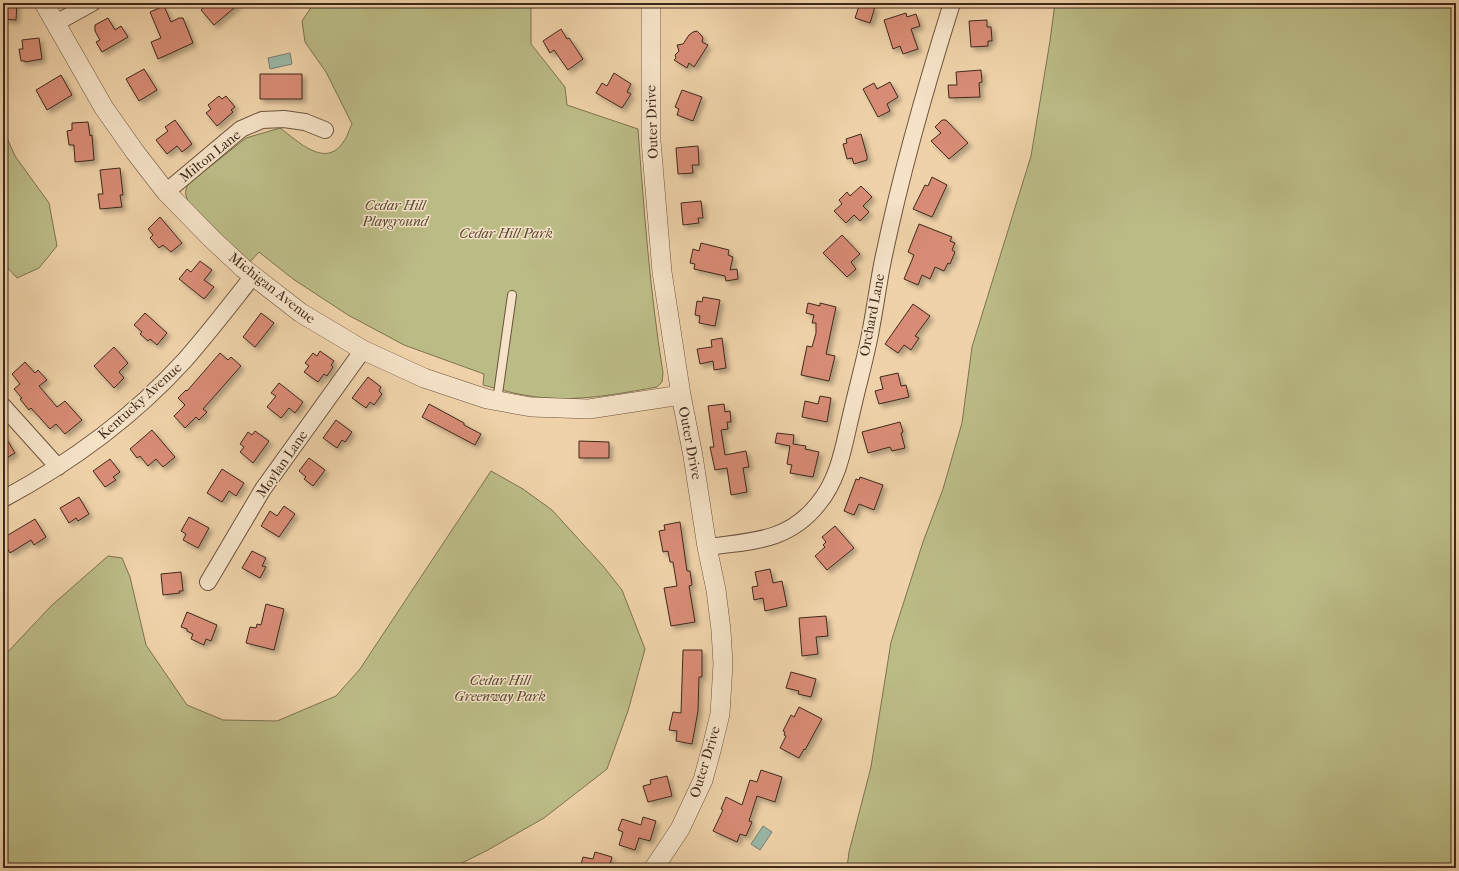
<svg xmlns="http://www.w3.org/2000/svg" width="1459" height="871" font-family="'IM FELL French Canon',serif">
  <defs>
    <filter id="shadow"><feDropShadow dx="3.5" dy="3.5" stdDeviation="2" flood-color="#0004"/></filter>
  </defs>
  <rect width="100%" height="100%" fill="#efd2a9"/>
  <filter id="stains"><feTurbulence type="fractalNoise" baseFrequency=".005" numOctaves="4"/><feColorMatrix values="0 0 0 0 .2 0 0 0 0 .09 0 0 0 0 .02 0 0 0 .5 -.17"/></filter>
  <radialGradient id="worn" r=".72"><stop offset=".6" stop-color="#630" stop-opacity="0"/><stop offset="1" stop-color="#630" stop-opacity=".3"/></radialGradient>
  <!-- green -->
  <path fill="#bbbb86" stroke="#7d7250" d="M314,3H531V44L565,87L567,105L638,129C644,211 650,292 663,373L662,382L657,387C617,394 578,402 537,397C519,395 501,390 483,385L484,374L404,345L348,315L293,279L259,252L249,263L193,208C187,201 183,194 188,184L246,138L280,128C298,141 326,170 344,141C348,136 349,129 352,124L326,72L305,42L302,21Z
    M1055,3H1456V868H847L849,852L871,767L891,642L923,542L943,489L962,423L972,347L1031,156L1050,41Z
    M3,129L15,156L49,203L57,246L39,268L17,278L3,263Z
    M491,471L523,489L552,510L603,566L622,590L645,649L628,711L607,769L544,818L486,851L452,868H15L3,863V657L51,606L108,556L122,558L130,577L146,645L187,705L223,720L277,721L336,696L360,669Z"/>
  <!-- water -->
  <path fill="#9ab8a8" stroke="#767f70" d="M290,53L292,64L270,69L268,58Z
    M763,826L772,832L760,850L751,844Z"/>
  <!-- building -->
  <path fill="#d88c76" stroke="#3f291b" filter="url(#shadow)" d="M3,3H17L16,20L3,19Z
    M209,3H240L214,25L201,10Z
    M860,3L875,7L870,23L855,18Z
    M164,6L171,22L179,18H183L193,43L158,59L151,42L161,38L150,12Z
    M906,13L907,17L916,14L920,26L911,29L918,49L903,54L900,46L893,49L884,20Z
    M108,18L115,30L121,26L128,37L102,52L96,42L100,40L95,31V25Z
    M987,20V27H991L992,41H988V46L971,47L969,21Z
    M561,29L567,39L569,38L583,59L568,70L554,50L550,53L543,41Z
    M697,31L701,35L703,38L702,42L708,45L694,67L689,63L687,68L674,60L676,58L675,55L679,51L677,45L683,44L689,35L693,32Z
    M39,38L42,59L25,62V61H21L19,49H23L22,40Z
    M144,69L157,90L139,101L126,79Z
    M981,70L982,82L979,83L980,97L949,98L948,85H957L956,72Z
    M614,73L631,84L627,92L631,94L622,108L596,93L602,83L607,86Z
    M260,74H302V99H260Z
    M61,75L72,95L47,110L36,90Z
    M890,82L898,97L887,104L890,111L878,117L863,89L874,83L877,89Z
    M682,90L702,97L693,121L677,115L679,109L675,107Z
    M219,96L222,99L226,96L235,107L231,110L233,112L217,126L206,113L211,109L208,105Z
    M175,120L192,144L182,152L177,146L167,154L156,140L168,131L165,127Z
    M942,120H946L968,143L949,159L931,141L941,133L935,127Z
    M88,122L90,136L92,135L94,160L75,162L74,145H69L67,131L72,130V123Z
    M861,134L867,156V160L854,164L852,158L847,159L843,144L847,143L846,139Z
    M698,146L699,165H692L693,173L678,174L676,148Z
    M120,168L123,195H120L122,207L100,209L98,194H103L100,170Z
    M932,177L947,185L932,217L913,209L925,185L928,186Z
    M861,186L872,197L863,206L869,212L860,221L854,215L846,223L834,211L842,204L839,200L847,192L850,196Z
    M701,201L703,218H698L699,223L683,225L681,203Z
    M160,217L182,243L171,252L163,245L159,248L150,238L153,235L148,229Z
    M919,224L952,237L950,241L955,243L952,250L955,252L950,264L948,263L944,271L935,267L930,279L922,275L918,285L904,279L914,255L908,252Z
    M842,235L860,254L851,262L856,269L847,277L823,253Z
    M701,243L729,250L728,255L733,257L730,270L737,269L738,279L726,281L725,276L694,269L695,264L690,263L693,249L699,251Z
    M200,261L212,270L204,280L214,287L204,299L179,279L187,269L191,272Z
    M703,297L720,300L715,326L699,323L700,316L695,315L697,301L702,302Z
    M808,303L820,306V303L836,307L826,354L835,356L829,381L801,375L807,346L812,347L816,333V323H812L814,315L806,313Z
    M913,304L930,316L915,336L919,338L911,350L904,345L898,353L885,344Z
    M145,313L167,333L157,345L150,339L148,341L140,334L142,332L134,325Z
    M261,313L274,323L255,347L243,337Z
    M722,338L726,368L714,370L713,361L700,364L697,349L712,347L711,340Z
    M114,347L128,363L119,372L124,378L114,388L94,366Z
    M320,351L334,361L331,365L333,367L327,376L324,374L318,382L304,372L309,366L305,363L313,353L317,356Z
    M220,353L228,360L231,357L241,366L203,409L207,412L199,420L196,417L185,428L174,416L185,405L178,398L186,390L187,391Z
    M25,362L35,373L38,370L47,380L39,386L57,407L65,401L82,420L65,434L56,424L50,429L31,408L29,410L20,399L22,398L14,389L20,384L12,374Z
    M898,373L901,386L906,385L909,397L879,404L875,391L883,389L880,377Z
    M368,377L381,387L379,391L382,394L374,405L370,402L366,408L352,398Z
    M279,383L303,402L295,413L289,408L281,418L267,407L276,396L271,393Z
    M820,396L831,398L827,422L802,417L805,401L818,404Z
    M429,404L464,423V425L481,434L475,445L422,417Z
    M724,404L725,412L730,411L731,422H727L728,429L721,430L725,455L746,451L749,467L743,468L747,492L731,495L727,468L715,470L710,447H714L708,406Z
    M336,420L352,432L345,442L342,440L337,448L323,438Z
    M900,422L903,432L901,433L905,448L892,451L890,447L868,453L862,432Z
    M152,430L175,457L163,467L156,459L148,466L140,456L137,458L130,449Z
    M255,431L269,441L253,463L240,452L244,447L240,444L248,432L252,435Z
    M3,433L15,453L3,460Z
    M777,433L794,435L793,444L806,446L805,449L819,452L813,477L790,473L792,465L787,464L790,446L775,443Z
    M579,441L609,442V458H579Z
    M309,458L325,470L313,486L304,479L306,477L299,471Z
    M110,459L120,472L113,477L116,480L105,487L93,471Z
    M222,469L244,483L236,496L229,491L222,502L207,493Z
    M860,477L883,485L874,510L859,504L854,515L844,511L856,479L859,480Z
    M79,497L89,514L78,521L76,518L69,523L60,508Z
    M284,506L295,514L279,537L261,526L270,511L277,516Z
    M189,517L209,528L198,548L183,540L186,534L181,531Z
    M35,519L46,537L34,545L31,540L10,553L3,541V538Z
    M680,522L687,571H690L692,585L689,586L695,622L671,626L664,588L677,586L673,562H670L668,551L663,552L659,531L665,530L664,525Z
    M835,526L854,548L827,570L815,556L825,547L823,545L826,542L822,537Z
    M252,551L266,558L262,566L266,567L260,578L242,568Z
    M770,569L773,583L782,581L787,606L765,611L763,598L754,600L752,587L758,586L755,572Z
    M181,572L183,591H179L180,593L163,595L161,574Z
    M266,604L284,609L274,650L246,643L250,627L256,628L257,624L261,625Z
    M187,612L217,625L211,641L206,639L204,645L191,639L193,634L187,631V629L181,627Z
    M826,616L828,636L816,637L818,654L802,656L799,618Z
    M683,650H702V677H699L698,711L692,744L676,741L677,731L669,730L673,712L681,713Z
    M791,672L816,679L811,697L798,694L799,691L786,688Z
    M799,707L822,719L805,750L804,749L799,758L780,748L786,736L784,735L785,732L783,731L791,715L794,717Z
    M761,770L782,777L775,802L757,796L749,821L752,822L746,836L740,834L737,842L713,831L723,810L721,809L726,797L742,805L750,780L757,782Z
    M667,776L672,796L648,802L643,786L651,784L650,780Z
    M643,817L656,821L650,841L639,838L635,850L619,845L623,832L618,830L622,819L641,825Z
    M595,852L612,857L610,864L612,865V868H580L583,857L593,859Z"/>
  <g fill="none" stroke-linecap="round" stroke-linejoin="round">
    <defs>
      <path id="service" d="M497,401L512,295"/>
      <path id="minor" d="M56,23L92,3
        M166,192L241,129L262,120L284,119L305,122L325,130
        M3,406L58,467
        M3,499C72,462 131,419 184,361C208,334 230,305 253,276
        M707,547C751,541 788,542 818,504C840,478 844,443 852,411C858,384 866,357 871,329C875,308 878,286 882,265C900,176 925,89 952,3
        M208,582L263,489L363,350"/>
      <path id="tertiary" d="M44,3L104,108L135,152L166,192L213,240L243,268L301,313L363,350L424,378L487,399L531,407L589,409L681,395
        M651,3V141L662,272L681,395L693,456L707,547L716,590L721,630L723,664L720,714L712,747L703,780L680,829L654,868"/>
    </defs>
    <!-- service casing -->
    <use href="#service" stroke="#6b533e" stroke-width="10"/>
    <!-- minor casing -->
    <use href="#minor" stroke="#6b533e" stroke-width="18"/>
    <!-- tertiary casing -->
    <use href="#tertiary" stroke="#6b533e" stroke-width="20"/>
    <!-- service -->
    <use href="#service" stroke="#f5e2c7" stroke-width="8"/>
    <!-- minor -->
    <use href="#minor" stroke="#f5e2c7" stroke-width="16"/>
    <!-- tertiary -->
    <use href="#tertiary" stroke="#f5e2c7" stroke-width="19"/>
  </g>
  <g text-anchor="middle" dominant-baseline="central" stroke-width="3" stroke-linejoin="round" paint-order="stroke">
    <!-- street labels -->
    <g font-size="14" fill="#3f291b" stroke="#f5e2c7">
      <text transform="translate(652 122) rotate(-92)">Outer Drive</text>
      <text transform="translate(210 156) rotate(-39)">Milton Lane</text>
      <text transform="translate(272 288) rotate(38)">Michigan Avenue</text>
      <text transform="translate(872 315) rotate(-79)">Orchard Lane</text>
      <text transform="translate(140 401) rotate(-42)">Kentucky Avenue</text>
      <text transform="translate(690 443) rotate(79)">Outer Drive</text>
      <text transform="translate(282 464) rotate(-55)">Moylan Lane</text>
      <text transform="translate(705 762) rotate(-73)">Outer Drive</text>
    </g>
    <!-- park labels -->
    <g font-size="14" font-style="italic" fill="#584630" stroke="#f5e2c7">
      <text x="395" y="205">Cedar Hill<tspan x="395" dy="16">Playground</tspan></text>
      <text x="506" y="233">Cedar Hill Park</text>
      <text x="500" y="680">Cedar Hill<tspan x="500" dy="16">Greenway Park</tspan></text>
    </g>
  </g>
  <!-- margin -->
  <rect width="1459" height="871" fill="none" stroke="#efd2a9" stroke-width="16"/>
  <rect x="4" y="4" width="1451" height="863" fill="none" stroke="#3f291b" stroke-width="2"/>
  <rect x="8" y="8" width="1443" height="855" fill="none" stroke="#3f291b"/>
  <rect width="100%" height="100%" filter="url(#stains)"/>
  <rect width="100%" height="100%" fill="url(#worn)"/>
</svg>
